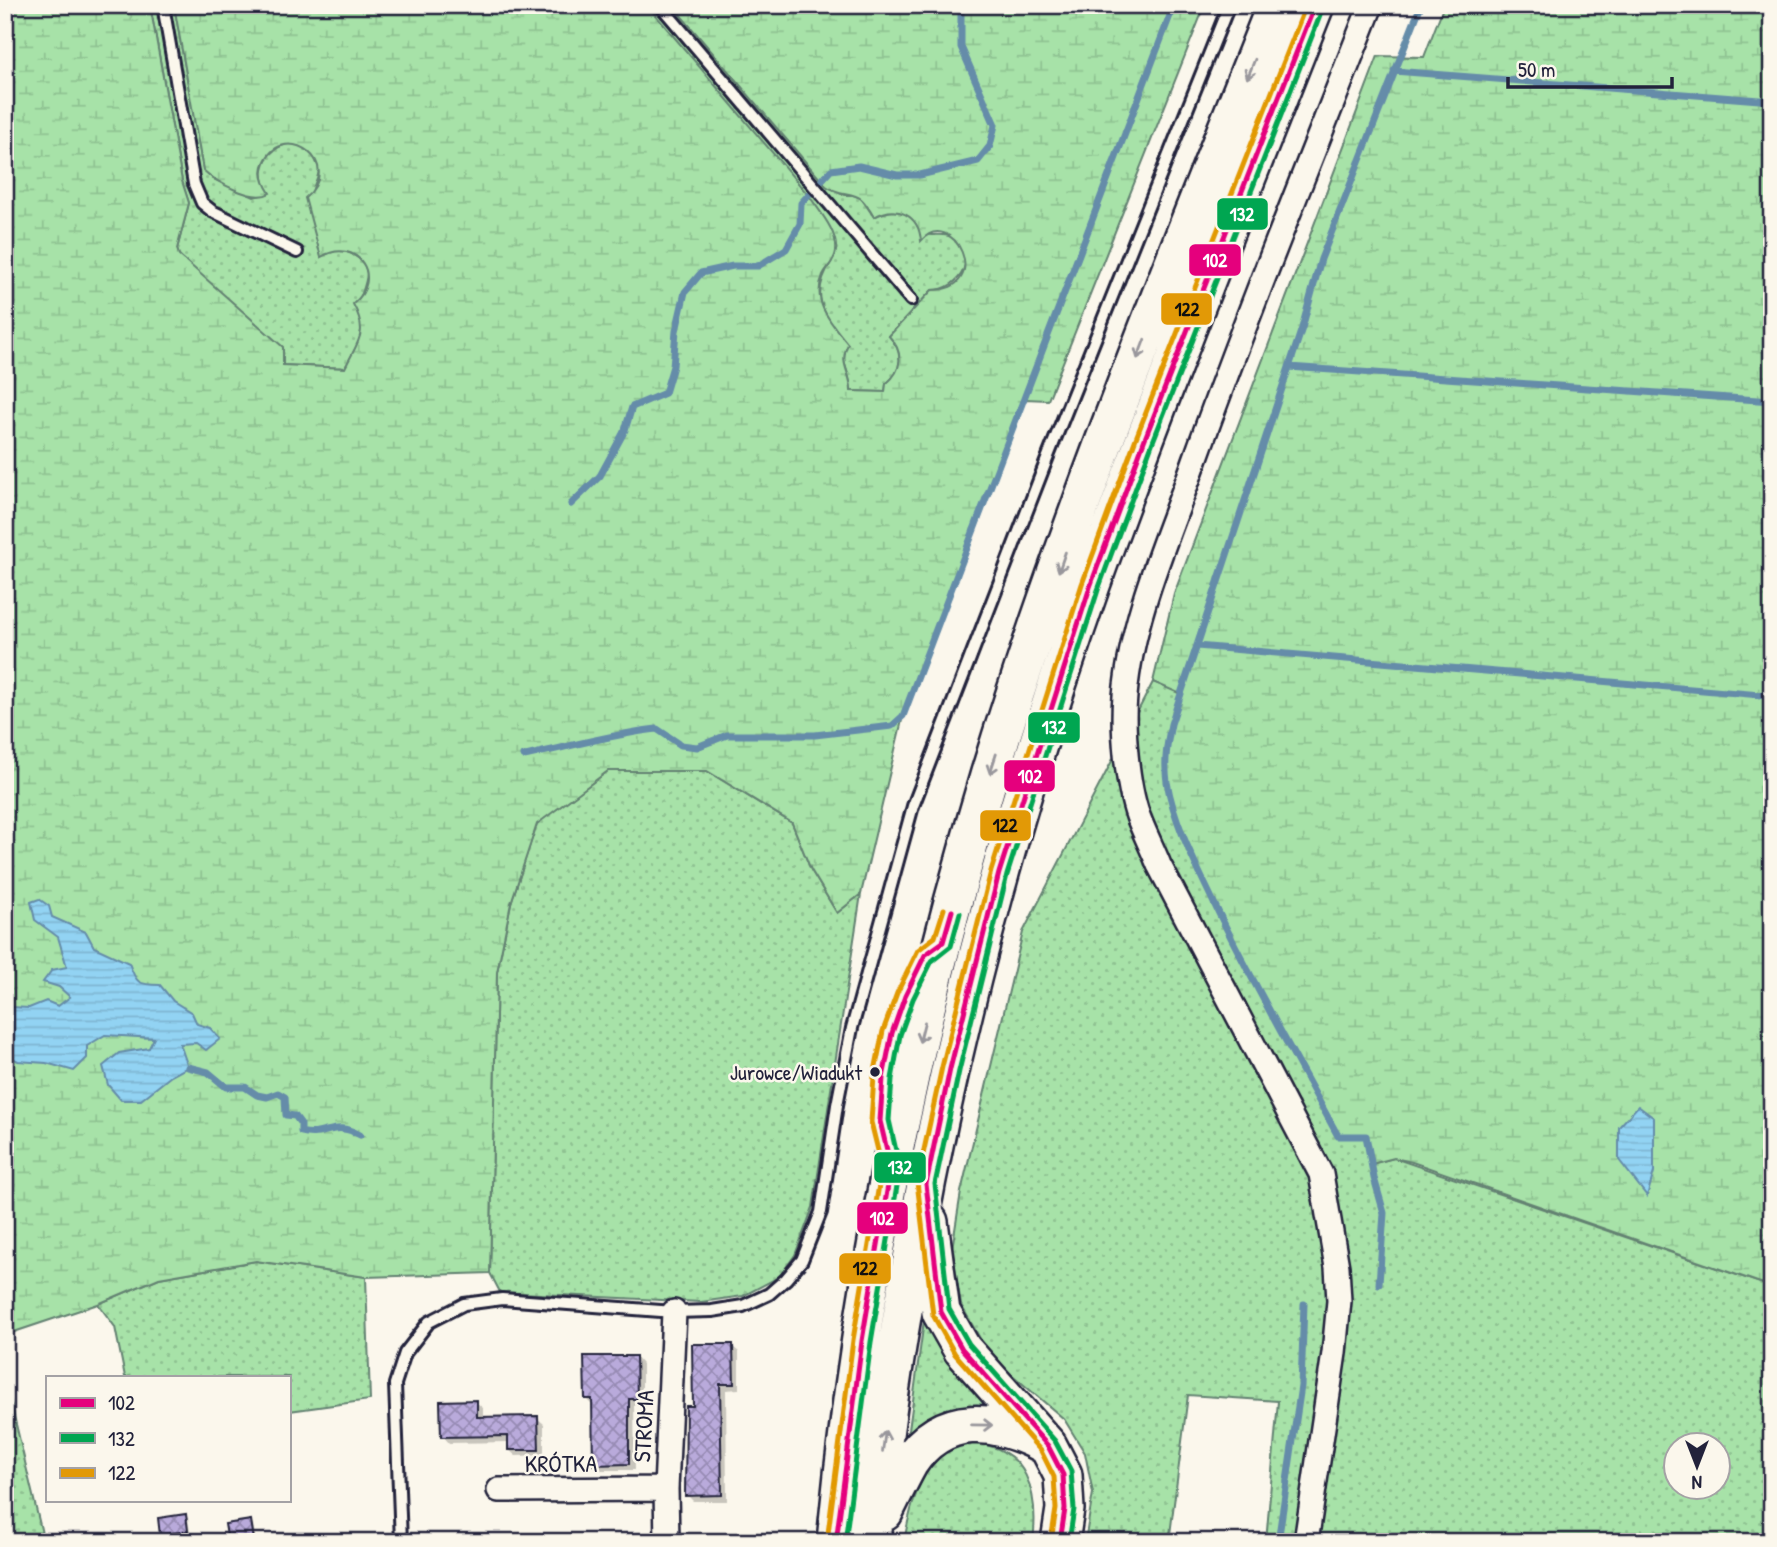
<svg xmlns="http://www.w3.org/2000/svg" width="1777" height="1547" font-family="'Patrick Hand',sans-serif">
  <defs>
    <pattern id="grass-dots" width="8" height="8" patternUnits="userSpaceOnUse" patternTransform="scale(1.75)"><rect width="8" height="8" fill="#a7e2a8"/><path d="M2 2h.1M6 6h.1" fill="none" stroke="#8fc292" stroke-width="1.8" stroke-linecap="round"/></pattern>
    <pattern id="wetland-marsh" width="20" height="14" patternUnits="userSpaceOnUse" patternTransform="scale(1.75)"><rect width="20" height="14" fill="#a7e2a8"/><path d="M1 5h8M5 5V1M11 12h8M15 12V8" fill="none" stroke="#8fc292"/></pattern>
    <pattern id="water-rules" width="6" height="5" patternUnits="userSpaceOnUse" patternTransform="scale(1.75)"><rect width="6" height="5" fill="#92d3f3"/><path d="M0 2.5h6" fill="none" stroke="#7eb5d1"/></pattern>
    <pattern id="building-cross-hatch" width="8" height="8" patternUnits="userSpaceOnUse" patternTransform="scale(1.75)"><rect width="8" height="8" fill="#b9aadb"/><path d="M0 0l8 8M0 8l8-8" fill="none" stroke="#968ab3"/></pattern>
  </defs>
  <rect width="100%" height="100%" fill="#fbf7ec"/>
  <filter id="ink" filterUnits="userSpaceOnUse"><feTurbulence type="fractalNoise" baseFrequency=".0143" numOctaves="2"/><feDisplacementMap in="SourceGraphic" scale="14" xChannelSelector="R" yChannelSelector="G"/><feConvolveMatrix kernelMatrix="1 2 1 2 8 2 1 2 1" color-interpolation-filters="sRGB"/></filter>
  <g filter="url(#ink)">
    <!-- grass -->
    <path fill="url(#grass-dots)" stroke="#648272" stroke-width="2" fill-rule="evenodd" d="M150,5H174L203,169L213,179L254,197L269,193C246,158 292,126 313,156C325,172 315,178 312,192C310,201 319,244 321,257C331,251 341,248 352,254C382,270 357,291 358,312C359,320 364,325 362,333C358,345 351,357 345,368L283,365L179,255L177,249L189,203L182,181Z
      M647,5H672L827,186L845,195H853L861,198L874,217C888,210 904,208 915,221C918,226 919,232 925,234C933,237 942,232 951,237C980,255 961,290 932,290L889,336C904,352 903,370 886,384L885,392L851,391C851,371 839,365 847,344C824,314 808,297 832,261Z
      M1153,682L1181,693L1366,1136L1371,1164L1394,1158L1772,1287V1542H1266L1278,1401L1188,1395L1169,1542H1085L1093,1493L1085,1453L1064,1419L990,1356L961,1305L952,1249L961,1192L1023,932ZM1676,1446H1718V1488H1676Z
      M608,771H707L792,823L811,870L837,913L861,894L813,1207L795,1255L779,1277L743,1296L701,1302L500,1292L490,1273L497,972L511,903L537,823Z
      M256,1261L366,1277L370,1400L289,1411V1377H125L115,1327L98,1304L159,1278Z
      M926,1306L1009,1414L907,1444Z
      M5,1378L44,1542H5Z
      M972,1443C1028,1447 1039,1493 1033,1542H904C910,1508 919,1468 950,1449C956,1445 965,1444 972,1443Z"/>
    <!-- wetland -->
    <path fill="url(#wetland-marsh)" stroke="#648272" stroke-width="2" d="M5,5H150L182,181L189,203L177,249L179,255L283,347V365L345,368C358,341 369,333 353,304C385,278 357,236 321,257L305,198C346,164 285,120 265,161C259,172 263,183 270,193C253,203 216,182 203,170L174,5H647L810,197C820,212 838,232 836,251C835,261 827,267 823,275C811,303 832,324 848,344C838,365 851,371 851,391L885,392L886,384C903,370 904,352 889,336L932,290C995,290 952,205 921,241C919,215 897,204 874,217C870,211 866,202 860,198C852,192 839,195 826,186L672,5H1205L1048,400L1025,399L903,716L861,894L837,913L811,870L792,823L707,771H608L537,824L511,903L497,972L490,1273L366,1277L256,1261L159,1278L98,1304L5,1335Z
      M1444,5H1772V1287L1412,1162L1394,1158L1371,1164L1365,1136H1338C1295,1056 1250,978 1211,896C1191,855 1164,801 1165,755C1165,735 1174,713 1181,694L1153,682L1174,594L1378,56L1424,57Z"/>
    <!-- water -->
    <path fill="url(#water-rules)" stroke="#658ca9" stroke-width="2" d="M39,899L49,906L52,917L86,932L94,947L129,963C136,983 138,985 160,985L173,1001L192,1013L197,1024L210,1028L220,1039L206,1050L196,1043L180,1044L188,1067L171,1076L141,1100H121L108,1085L103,1066L119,1053L149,1048L154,1038L105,1035L87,1046V1058L74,1071L46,1063L18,1061L5,1054V989L11,1007L29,1008L46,1001L58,1006L70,997L59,987L43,982L52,970L67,967L58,937L35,920L31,902Z
      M1638,1106L1654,1118V1172L1647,1196L1619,1160V1127Z"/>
    <!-- shadow -->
    <path fill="#0003" d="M732,1346L739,1352V1389L726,1390L727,1501H693L687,1495L695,1408Z
      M636,1357L642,1364V1404H634L635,1470H601L594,1464L593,1406L586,1399Z
      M476,1402L483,1408V1419L537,1418L544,1424V1455L516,1456L509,1450V1442L449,1443L443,1436Z
      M186,1516L188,1518L190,1533L164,1536L161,1534Z
      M250,1522L253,1524L256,1542H229Z
      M585,1538L635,1539L637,1542H585Z
      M722,1540L723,1542H689V1541Z"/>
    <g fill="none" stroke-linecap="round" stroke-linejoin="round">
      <!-- stream -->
      <path stroke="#658ca9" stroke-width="7" d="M1394,71L1772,101
        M1289,367L1772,401
        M571,504L600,476L625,430L632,407L665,393L673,366L676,331L685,292L701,273L733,266H758L786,249L800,224L801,203L831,170L859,166L897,175H920L978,161L990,146L995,125L961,47V5
        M1197,646L1772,696
        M524,756C568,747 612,734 657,729L681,745L697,747L727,735H815L892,726L903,716L1174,5
        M188,1067L208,1072L226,1087H245L257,1095L267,1097L278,1093L285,1097L286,1115L295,1116L301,1124V1132C326,1139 333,1119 360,1135
        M1379,1284L1384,1213L1374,1178L1366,1136H1338C1296,1058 1251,981 1213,901C1195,863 1174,823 1167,782C1164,761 1167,744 1171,724L1302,328L1321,259L1421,5
        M1278,1542L1301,1386L1304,1304"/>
    </g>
    <!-- building -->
    <path fill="url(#building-cross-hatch)" stroke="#22223b" stroke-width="2" d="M692,1344H733L734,1384H720L722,1495L685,1496L686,1406H693Z
      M584,1356H636L637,1399H629V1464L593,1465L592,1399H585Z
      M477,1400V1417L538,1416L539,1450H508V1436L441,1437L440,1401Z
      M186,1514L188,1531L160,1535L158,1518Z
      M251,1520L254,1540L228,1542L225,1524Z"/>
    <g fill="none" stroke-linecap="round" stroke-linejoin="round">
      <defs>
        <path id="service" d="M163,5L194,184L202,203L212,211L297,252
          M660,5L911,300
          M884,1139C870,1083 897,1013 921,963
          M401,1542L395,1384L405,1353L429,1322L464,1304L502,1299L674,1312L712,1311L743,1306L769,1294L786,1279L802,1260L821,1212L837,1105L852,1028L913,806L1049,454L1229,5"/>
        <path id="minor" d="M499,1490L666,1489
          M667,1542L666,1489L674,1312
          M1306,1542L1334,1353L1339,1301L1337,1267L1321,1174L1159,865C1152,848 1144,832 1138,816C1127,785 1122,728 1125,696C1132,615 1167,539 1194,463C1249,309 1311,158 1371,5"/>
        <path id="trunk" d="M929,1222L941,1312L962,1349L1048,1446L1063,1475L1065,1509L1060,1542
          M884,1512C892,1496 900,1479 909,1463C943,1411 996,1419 1044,1444
          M836,1542C860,1283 914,1025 989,776C1069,514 1175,260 1276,5
          M872,1542C881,1440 897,1339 916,1238C956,1016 1016,798 1091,585C1161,390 1239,198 1315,5"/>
      </defs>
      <!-- service casing -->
      <use href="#service" stroke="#22223b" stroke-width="16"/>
      <!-- minor casing -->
      <use href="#minor" stroke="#22223b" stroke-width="28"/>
      <!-- trunk casing -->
      <use href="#trunk" stroke="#22223b" stroke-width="42"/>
      <!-- service -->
      <use href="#service" stroke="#fbf7ec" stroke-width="10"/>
      <!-- minor -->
      <use href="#minor" stroke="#fbf7ec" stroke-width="23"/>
      <!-- trunk -->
      <use href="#trunk" stroke="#fbf7ec" stroke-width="37"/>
      <defs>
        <path id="bus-1" d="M836,1542L862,1341L891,1167L880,1121L883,1078L892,1033L905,996L925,955L943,942L952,911
          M1060,1542L1065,1509L1063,1475L1048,1446L962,1349L941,1312L926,1184L950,1069L999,873L1090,587L1144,441L1315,5"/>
        <path id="bus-2" d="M845,1542L871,1342L900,1168L889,1120L892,1079L900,1035L913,999L932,961L951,946L960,913
          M1069,1542L1074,1509L1071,1471L1055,1441L969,1344L949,1309L935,1184L959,1071L1007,875L1098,590L1152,444L1323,8"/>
        <path id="bus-3" d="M827,1541L853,1340L882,1167L871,1122L874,1076L883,1031L897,993L918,950L935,937L944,909
          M1051,1541L1056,1509L1054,1477L1041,1451L955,1354L933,1315L917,1182L942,1067L991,871L1082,584L1136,438L1306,5"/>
      </defs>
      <!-- bus-1 casing -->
      <use href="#bus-1" stroke="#fbf7ec" stroke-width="10"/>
      <!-- bus-2 casing -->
      <use href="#bus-2" stroke="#fbf7ec" stroke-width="10"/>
      <!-- bus-3 casing -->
      <use href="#bus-3" stroke="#fbf7ec" stroke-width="10"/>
      <!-- bus-1 -->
      <use href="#bus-1" stroke="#e5007d" stroke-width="5"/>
      <!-- bus-2 -->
      <use href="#bus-2" stroke="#00a651" stroke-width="5"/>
      <!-- bus-3 -->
      <use href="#bus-3" stroke="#e29906" stroke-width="5"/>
    </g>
    <!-- one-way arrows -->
    <defs><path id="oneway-shaft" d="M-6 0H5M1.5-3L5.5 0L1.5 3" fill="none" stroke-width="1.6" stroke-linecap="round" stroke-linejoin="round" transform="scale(1.75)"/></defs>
    <g stroke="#99979c">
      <use href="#oneway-shaft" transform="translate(1251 69) rotate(112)"/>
      <use href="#oneway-shaft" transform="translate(1141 349) rotate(111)"/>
      <use href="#oneway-shaft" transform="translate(1062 562) rotate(109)"/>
      <use href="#oneway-shaft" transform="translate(993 764) rotate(108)"/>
      <use href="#oneway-shaft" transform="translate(922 1032) rotate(104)"/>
      <use href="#oneway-shaft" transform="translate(982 1425) rotate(1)"/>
      <use href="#oneway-shaft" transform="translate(884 1441) rotate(-82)"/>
    </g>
  </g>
  <!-- markers -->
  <circle fill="#22223b" stroke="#fbf7ec" stroke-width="2.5" cx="875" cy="1072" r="6"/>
  <g text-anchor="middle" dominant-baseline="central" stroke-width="5" stroke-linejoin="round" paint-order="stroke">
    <!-- bus labels -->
    <g font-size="22" fill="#22223b" stroke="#fbf7ec" text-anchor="end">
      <text x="862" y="1072">Jurowce/Wiadukt</text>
    </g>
    <!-- street labels -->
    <g font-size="24" fill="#22223b" stroke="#fbf7ec">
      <text transform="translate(643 1426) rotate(-87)">STROMA</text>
      <text x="561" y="1463">KRÓTKA</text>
    </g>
  </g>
  <g stroke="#fbf7ec" stroke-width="2.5">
    <rect x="1216" y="197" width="53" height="34" rx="7" fill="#00a651"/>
    <rect x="1188" y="243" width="54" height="34" rx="7" fill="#e5007d"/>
    <rect x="1160" y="292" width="53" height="34" rx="7" fill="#e29906"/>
    <rect x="1027" y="711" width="54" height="33" rx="7" fill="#00a651"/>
    <rect x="1003" y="759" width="53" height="34" rx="7" fill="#e5007d"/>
    <rect x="979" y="809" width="53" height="33" rx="7" fill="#e29906"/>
    <rect x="873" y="1151" width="54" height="33" rx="7" fill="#00a651"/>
    <rect x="856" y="1201" width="53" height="34" rx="7" fill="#e5007d"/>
    <rect x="838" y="1252" width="54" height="33" rx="7" fill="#e29906"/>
  </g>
  <g font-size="19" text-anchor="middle" font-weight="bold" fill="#fff">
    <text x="1242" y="221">132</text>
    <text x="1215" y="267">102</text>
    <text x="1054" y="734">132</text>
    <text x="1030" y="783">102</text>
    <text x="900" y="1174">132</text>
    <text x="882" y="1225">102</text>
  </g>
  <g font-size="19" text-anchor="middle" font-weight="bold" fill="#111">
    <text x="1187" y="316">122</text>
    <text x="1005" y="832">122</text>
    <text x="865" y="1275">122</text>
  </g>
  <!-- margin -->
  <rect width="1777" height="1547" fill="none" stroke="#fbf7ec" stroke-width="28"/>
  <rect x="14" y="14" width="1749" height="1519" fill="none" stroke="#22223b" stroke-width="2.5" filter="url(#ink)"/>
  <!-- legend -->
  <rect x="46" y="1376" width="245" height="126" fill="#fbf7ec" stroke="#a4a2a5" stroke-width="2"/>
  <rect x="60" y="1398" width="35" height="10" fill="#e5007d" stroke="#a4a2a5" stroke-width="2"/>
  <text x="108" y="1410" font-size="21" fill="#22223b">102</text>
  <rect x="60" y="1433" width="35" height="10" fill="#00a651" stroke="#a4a2a5" stroke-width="2"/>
  <text x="108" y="1446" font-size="21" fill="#22223b">132</text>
  <rect x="60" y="1468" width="35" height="10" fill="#e29906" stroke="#a4a2a5" stroke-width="2"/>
  <text x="108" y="1480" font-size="21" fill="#22223b">122</text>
  <!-- north arrow -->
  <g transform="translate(1697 1466) rotate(180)"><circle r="33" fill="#fbf7ec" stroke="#a4a2a5" stroke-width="2"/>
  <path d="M0-5L12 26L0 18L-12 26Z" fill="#22223b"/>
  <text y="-10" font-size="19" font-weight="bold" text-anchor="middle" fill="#22223b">N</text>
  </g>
  <!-- scale -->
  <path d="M1508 77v10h164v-10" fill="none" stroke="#22223b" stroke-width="3.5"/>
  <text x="1518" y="77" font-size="21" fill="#22223b" stroke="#fbf7ec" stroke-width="5" paint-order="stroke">50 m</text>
</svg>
